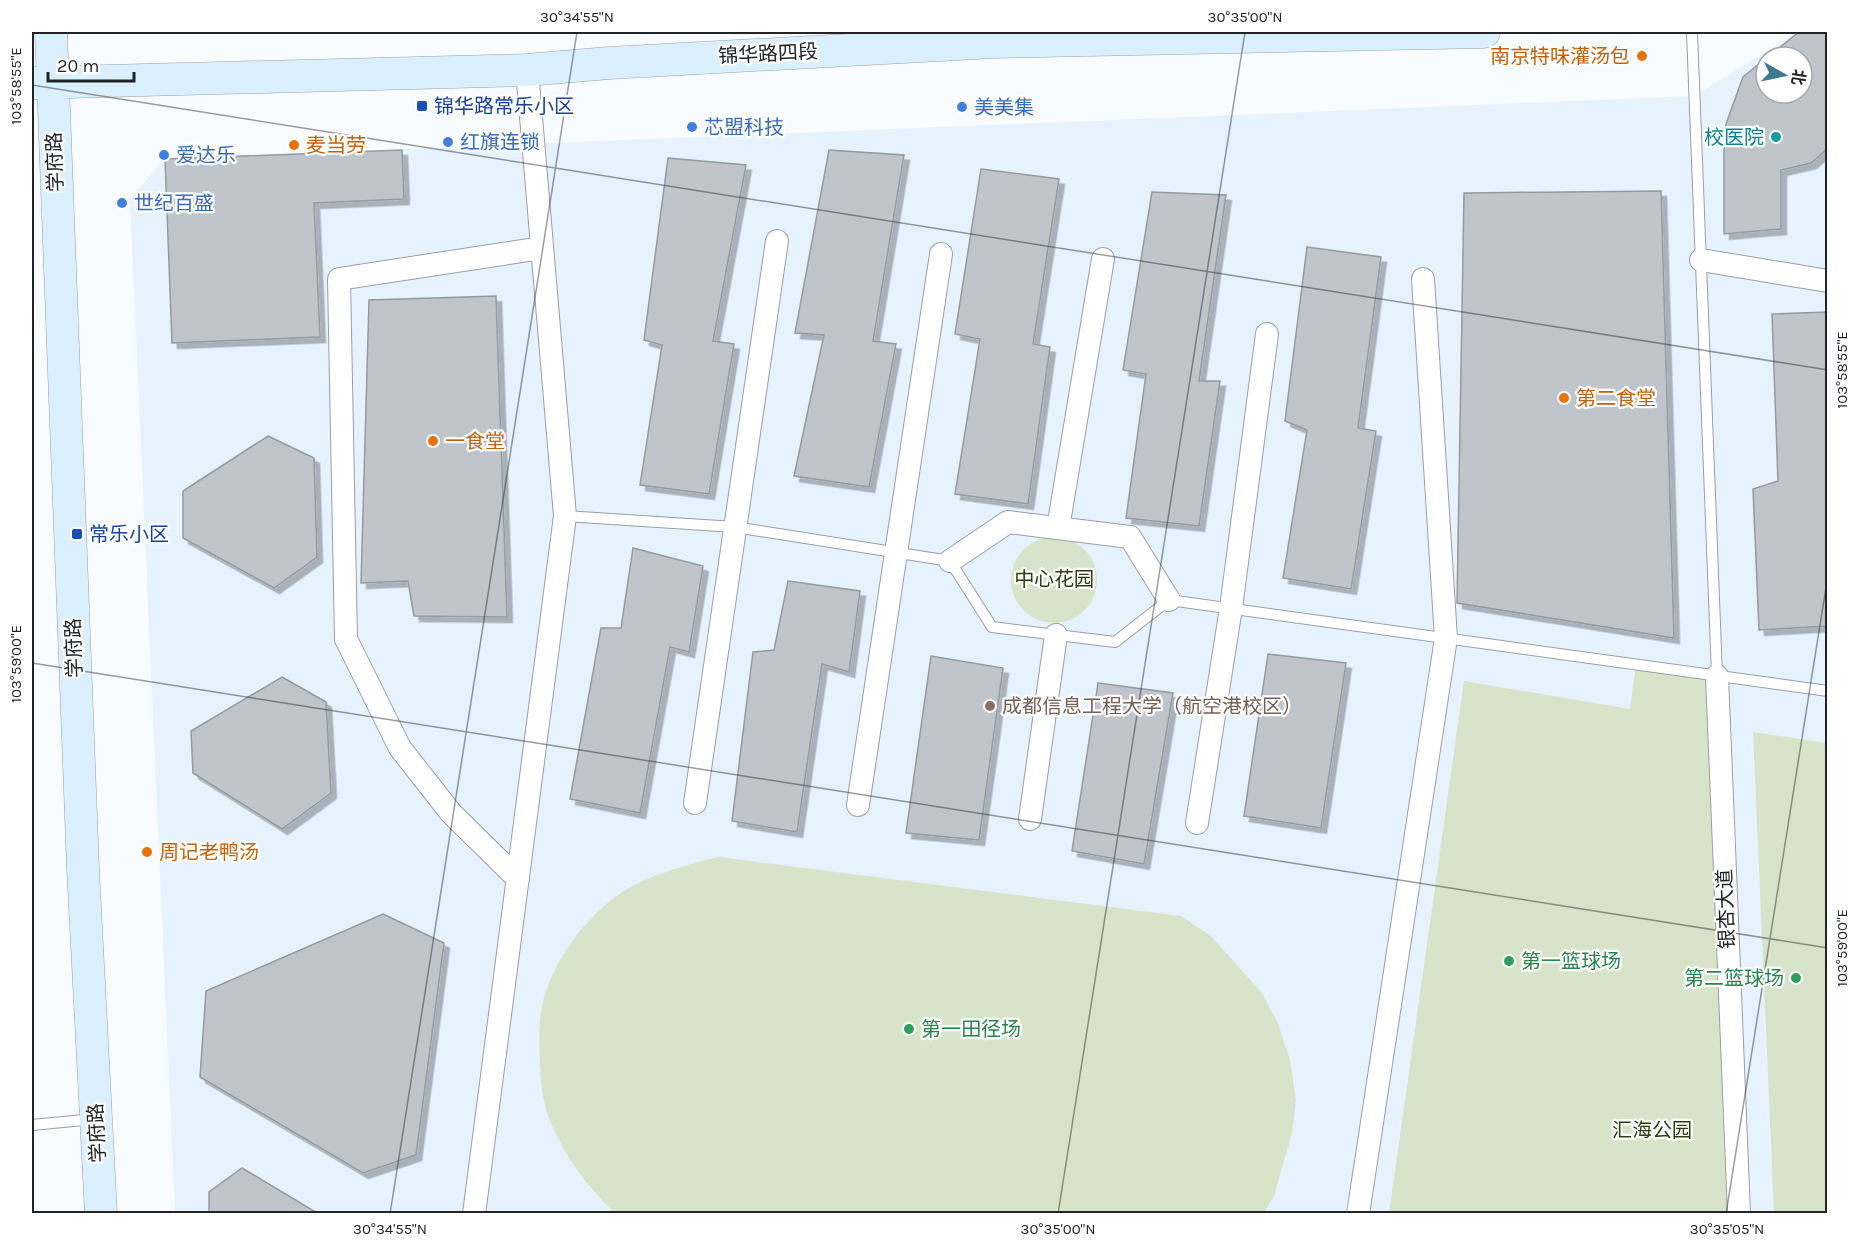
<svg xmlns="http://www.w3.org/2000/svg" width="1859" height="1245" font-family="Karla,'Noto Sans SC',sans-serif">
  <defs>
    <filter id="shadow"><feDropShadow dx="5.5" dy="5.5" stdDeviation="0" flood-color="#0004"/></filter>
  </defs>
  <rect width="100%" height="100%" fill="#f9fcfe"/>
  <!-- built -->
  <path fill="#e6f3fe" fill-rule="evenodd" d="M1798,32H1827V1213H175L130,199L165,159L1694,96ZM1766,57H1802V93H1766Z"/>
  <!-- green -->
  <path fill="#d8e4c9" d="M1011 580a43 43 0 1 1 86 0a43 43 0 1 1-86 0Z
    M1636,664L1717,676L1739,1213L1389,1214L1464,681L1630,709Z
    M1753,732L1827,743V1213H1774Z
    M719,857L1181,916L1211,936L1261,992L1277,1021L1290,1060L1296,1100L1292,1133L1274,1196L1263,1214H617L613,1211C587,1186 565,1157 551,1123C543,1104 541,1085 540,1065C539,1046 538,1026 542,1006C551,966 578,927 610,901C640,877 682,866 719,857Z"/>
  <!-- building -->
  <path fill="#bfc5cb" stroke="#959ba0" stroke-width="1.5" filter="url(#shadow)" d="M1799,32H1827V149L1811,163L1781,170V229L1724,234V149L1726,124L1743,77L1766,58V93H1802V57H1768Z
    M402,150L404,199L314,203L320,337L172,343L165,159Z
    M829,150L904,155L873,341L896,344L869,487L794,476L824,335L795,333Z
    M668,158L746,165L713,341L734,344L709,494L640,485L662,345L644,340Z
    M981,169L1059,179L1033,344L1050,347L1028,504L955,494L980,339L955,334Z
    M1661,191L1674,638L1457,603L1464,193Z
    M1152,192L1226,195L1199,381H1220L1199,526L1126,518L1146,374L1123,370Z
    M1307,247L1381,257L1358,428L1376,431L1351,589L1283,578L1307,430L1285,421Z
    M496,296L507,617L414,616L408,581L361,583L369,300Z
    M1827,312V626L1759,630L1753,489L1778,481L1772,314Z
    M268,436L314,458L317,557L274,588L183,538V491Z
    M633,548L703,566L689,652L670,647L640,813L570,799L601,628H621Z
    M788,581L860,591L849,672L822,664L797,832L732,821L753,652L774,650Z
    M1268,654L1346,663L1321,828L1244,816Z
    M931,656L1003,668L979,840L906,833Z
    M282,677L326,702L331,793L282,829L193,773L191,731Z
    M1098,683L1173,693L1144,864L1072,851Z
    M383,914L444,943L416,1155L363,1173L200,1077L206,991Z
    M242,1168L319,1214H209V1192Z"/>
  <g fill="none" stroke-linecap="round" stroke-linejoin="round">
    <defs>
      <path id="lane" d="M1692,32L1717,676
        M565,516L735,527L950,561L992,627L1115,642L1169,600L1828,691
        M32,1125L94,1119"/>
      <path id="street" d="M1701,260L1828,281
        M1058,528L1103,259
        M950,561L1008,522L1130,537L1169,600
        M1717,676L1739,1214
        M695,803L777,241
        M858,805L941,254
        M1030,819L1056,635
        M1197,823L1231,608L1267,334
        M518,879L451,813L400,748L346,639L339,279L542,248
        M474,1214L565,516L527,70
        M1358,1214L1446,638L1423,279"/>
      <path id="secondary" d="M51,32L83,869L101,1214
        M32,83L527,70L609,63L994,42L1484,32"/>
    </defs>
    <!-- lane casing -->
    <use href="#lane" stroke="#999fa5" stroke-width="12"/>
    <!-- street casing -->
    <use href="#street" stroke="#999fa5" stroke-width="24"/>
    <!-- secondary casing -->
    <use href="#secondary" stroke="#999fa5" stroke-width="33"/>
    <!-- lane -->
    <use href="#lane" stroke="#fff" stroke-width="10"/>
    <!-- street -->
    <use href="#street" stroke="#fff" stroke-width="22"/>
    <!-- secondary -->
    <use href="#secondary" stroke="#dbf0ff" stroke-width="32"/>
  </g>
  <!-- ticks -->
  <path fill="none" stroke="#222426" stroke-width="1.5" stroke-opacity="0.45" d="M32,85L1828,370M32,663L1828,948M390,1214L577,32M1058,1214L1245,32M1726,1214L1828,575"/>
  <!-- markers -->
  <g fill="#e8710a" stroke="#fff" stroke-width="2">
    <circle cx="1642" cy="56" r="6"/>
    <circle cx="294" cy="145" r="6"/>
    <circle cx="1564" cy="398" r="6"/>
    <circle cx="433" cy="441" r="6"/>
    <circle cx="147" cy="852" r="6"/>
  </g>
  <g fill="#1a4fb4" stroke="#fff" stroke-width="2">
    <rect x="416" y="100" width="12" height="12" rx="3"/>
    <rect x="71" y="528" width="12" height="12" rx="3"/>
  </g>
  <g fill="#3f7fe0" stroke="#fff" stroke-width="2">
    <circle cx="962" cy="107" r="6"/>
    <circle cx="692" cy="127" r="6"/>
    <circle cx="448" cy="142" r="6"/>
    <circle cx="164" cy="155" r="6"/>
    <circle cx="122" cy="203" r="6"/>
  </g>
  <circle fill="#0f9aa8" stroke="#fff" stroke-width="2" cx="1776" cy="137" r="6"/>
  <circle fill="#8d6e63" stroke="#fff" stroke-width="2" cx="990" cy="706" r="6"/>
  <g fill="#2e9e5b" stroke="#fff" stroke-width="2">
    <circle cx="1509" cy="961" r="6"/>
    <circle cx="1796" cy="978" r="6"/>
    <circle cx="909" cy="1029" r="6"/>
  </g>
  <g text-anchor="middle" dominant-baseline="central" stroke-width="4.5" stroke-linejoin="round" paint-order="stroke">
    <!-- street labels -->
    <g font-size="20" fill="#222426" stroke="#fff">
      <text transform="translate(768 54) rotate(-3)">锦华路四段</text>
      <text transform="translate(55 162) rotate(-92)">学府路</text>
      <text transform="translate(74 648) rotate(-92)">学府路</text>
      <text transform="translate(1726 909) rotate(-92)">银杏大道</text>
      <text transform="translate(97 1133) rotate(-93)">学府路</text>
    </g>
    <!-- food labels -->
    <g font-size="20" fill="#c56008" stroke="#fff" text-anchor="start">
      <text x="1630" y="56" text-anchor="end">南京特味灌汤包</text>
      <text x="306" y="145">麦当劳</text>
      <text x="1576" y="398">第二食堂</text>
      <text x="445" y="441">一食堂</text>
      <text x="159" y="852">周记老鸭汤</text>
    </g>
    <!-- transit labels -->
    <g font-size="20" fill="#164399" stroke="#fff" text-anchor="start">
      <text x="434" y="106">锦华路常乐小区</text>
      <text x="89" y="534">常乐小区</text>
    </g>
    <!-- shop labels -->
    <g font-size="20" fill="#366cbe" stroke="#fff" text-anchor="start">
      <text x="974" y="107">美美集</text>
      <text x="704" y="127">芯盟科技</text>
      <text x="460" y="142">红旗连锁</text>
      <text x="176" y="155">爱达乐</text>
      <text x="134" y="203">世纪百盛</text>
    </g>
    <!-- culture labels -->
    <g font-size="20" fill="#0d838f" stroke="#fff" text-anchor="end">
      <text x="1764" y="137">校医院</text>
    </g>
    <!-- park labels -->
    <g font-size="20" fill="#2e3f0d" stroke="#fff">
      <text x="1054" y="579">中心花园</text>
      <text x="1652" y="1130">汇海公园</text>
    </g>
    <!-- education labels -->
    <g font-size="20" fill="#785e54" stroke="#fff" text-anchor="start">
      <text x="1002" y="706">成都信息工程大学（航空港校区）</text>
    </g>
    <!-- leisure labels -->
    <g font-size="20" fill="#27864d" stroke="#fff" text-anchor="start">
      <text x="1521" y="961">第一篮球场</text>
      <text x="1784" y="978" text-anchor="end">第二篮球场</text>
      <text x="921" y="1029">第一田径场</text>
    </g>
  </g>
  <!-- border -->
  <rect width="1859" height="1245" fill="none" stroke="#ffffff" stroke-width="66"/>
  <!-- north arrow -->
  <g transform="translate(1784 75) rotate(99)"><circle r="28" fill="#ffffff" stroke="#a7a7a8" stroke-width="1.5"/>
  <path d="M0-4.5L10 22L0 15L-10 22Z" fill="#3d7a91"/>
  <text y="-9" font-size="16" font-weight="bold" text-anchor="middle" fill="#222426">北</text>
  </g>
  <!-- scale -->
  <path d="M48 72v9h86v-9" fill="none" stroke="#222426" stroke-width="3"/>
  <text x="57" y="72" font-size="18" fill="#222426" stroke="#ffffff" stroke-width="4.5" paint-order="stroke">20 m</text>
  <rect x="33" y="33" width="1793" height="1179" fill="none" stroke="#222426" stroke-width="2"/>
  <g font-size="15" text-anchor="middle" fill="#222426">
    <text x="577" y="22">30°34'55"N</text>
    <text x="1245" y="22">30°35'00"N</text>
    <text transform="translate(16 86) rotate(-90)" y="5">103°58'55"E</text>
    <text transform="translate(1842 370) rotate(-90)" y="5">103°58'55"E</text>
    <text transform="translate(16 664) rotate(-90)" y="5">103°59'00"E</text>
    <text transform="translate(1842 948) rotate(-90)" y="5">103°59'00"E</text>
    <text x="390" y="1234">30°34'55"N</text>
    <text x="1058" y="1234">30°35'00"N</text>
    <text x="1727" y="1234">30°35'05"N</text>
  </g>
</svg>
